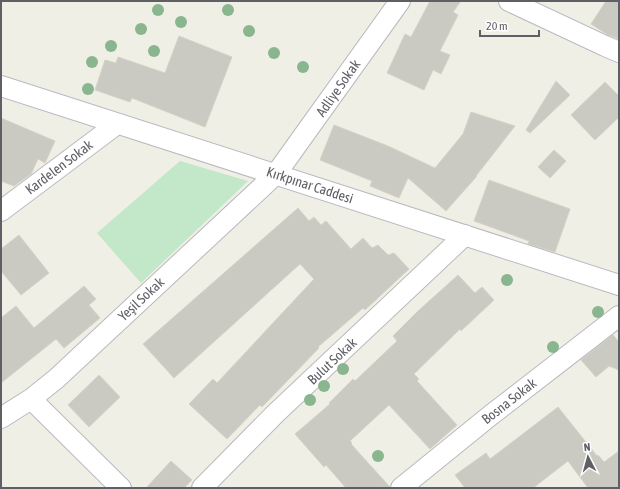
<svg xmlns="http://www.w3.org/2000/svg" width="620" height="489" font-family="'Asap Condensed',sans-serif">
  <rect width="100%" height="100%" fill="#f0efe6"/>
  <!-- green -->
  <path fill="#c3e7c9" d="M180,161L248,181L141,283L97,233Z"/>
  <!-- building -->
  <path fill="#cbcac2" stroke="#d5d3c4" d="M430,1H461L453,12L458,15L440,51L450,55L441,74L433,70L424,90L387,73L405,34L411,37Z
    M606,1H619V39L608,35L591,24Z
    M179,36L232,57L205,127L132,98L130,102L95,90L105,60L116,63L118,57L165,73Z
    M556,81L570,95L530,133L526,130Z
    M605,82L619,96V117L595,140L571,115Z
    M471,112L515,126L476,176H477L446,211L408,178L399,198L370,186L372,181L320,160L334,125L388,146L435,168L463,134Z
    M1,118L55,141L45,163L38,159L31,174L14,186L1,181Z
    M554,150L566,161L550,178L538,167Z
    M489,180L570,209L555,252L528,244L529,241L474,221Z
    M298,208L309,221L314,217L321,225L326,221L351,249L363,238L372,248L378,245L388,255L394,253L409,269L365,310L363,308L318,347L319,348L262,407L260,405L227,439L189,404L213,379L217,383L314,279L300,264L174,378L143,344Z
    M19,235L49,273L21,295L1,271V249Z
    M458,275L475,293L482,287L494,300L461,331L460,329L414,374L419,379L417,381L457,425L430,449L389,405L350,441L352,443L351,444L390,487V488H346L326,465L324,467L295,434L330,404L329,403L353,379L355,381L397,341L393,336L418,311Z
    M84,286L96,299L89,305L100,318L64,348L56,339L1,383V318L16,306L34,328Z
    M613,335L619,342V370L609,366L596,377L581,360Z
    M99,375L120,397L89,427L68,405Z
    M558,407L597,456L598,455L604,462L619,451V488H588L568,461L533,488H465L455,475L486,453L490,459Z
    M171,461L192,480L184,488H146Z"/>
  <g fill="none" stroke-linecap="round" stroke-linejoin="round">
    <defs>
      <path id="minor" d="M509,1L605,46L619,52
        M1,86L619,285
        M1,211L117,124
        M31,399L121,488
        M1,418L31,399L56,379L276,174L400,1
        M202,488L276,413L465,235
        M401,488L491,415L619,316"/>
    </defs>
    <!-- minor casing -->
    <use href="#minor" stroke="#b8bac0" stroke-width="22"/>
    <!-- minor -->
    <use href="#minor" stroke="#fff" stroke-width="20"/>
  </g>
  <!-- trees -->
  <g fill="#89b58f">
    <circle cx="158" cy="10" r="6"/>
    <circle cx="228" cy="10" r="6"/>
    <circle cx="181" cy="22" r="6"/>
    <circle cx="141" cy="29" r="6"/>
    <circle cx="249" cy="31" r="6"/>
    <circle cx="111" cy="46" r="6"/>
    <circle cx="154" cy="51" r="6"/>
    <circle cx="274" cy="53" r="6"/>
    <circle cx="92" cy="62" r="6"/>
    <circle cx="303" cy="67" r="6"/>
    <circle cx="88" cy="89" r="6"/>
    <circle cx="507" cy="280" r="6"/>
    <circle cx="598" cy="312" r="6"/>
    <circle cx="553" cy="347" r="6"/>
    <circle cx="343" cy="369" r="6"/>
    <circle cx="324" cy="386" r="6"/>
    <circle cx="310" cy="400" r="6"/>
    <circle cx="378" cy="456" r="6"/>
  </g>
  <g text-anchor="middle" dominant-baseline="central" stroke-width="3" stroke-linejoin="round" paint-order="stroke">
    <!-- street labels -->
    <g font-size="14" fill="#5e6066" stroke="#fff">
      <text transform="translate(338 88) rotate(-55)">Adliye Sokak</text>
      <text transform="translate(59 167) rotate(-37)">Kardelen Sokak</text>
      <text transform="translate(310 185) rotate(18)">Kırkpınar Caddesi</text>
      <text transform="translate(141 299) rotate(-43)">Yeşil Sokak</text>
      <text transform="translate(332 361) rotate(-43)">Bulut Sokak</text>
      <text transform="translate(509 401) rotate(-38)">Bosna Sokak</text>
    </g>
  </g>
  <!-- border -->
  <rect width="620" height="489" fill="none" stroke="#5e6066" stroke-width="4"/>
  <!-- north arrow -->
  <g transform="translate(588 457) rotate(354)" stroke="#ffffff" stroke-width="3" paint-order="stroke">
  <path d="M0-3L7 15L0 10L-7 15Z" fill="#5e6066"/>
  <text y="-6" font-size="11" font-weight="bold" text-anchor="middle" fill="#5e6066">N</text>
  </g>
  <!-- scale -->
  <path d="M480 30v6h59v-6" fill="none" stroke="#5e6066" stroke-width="2"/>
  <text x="486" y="30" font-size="12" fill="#5e6066" stroke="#ffffff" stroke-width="3" paint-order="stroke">20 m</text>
</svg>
